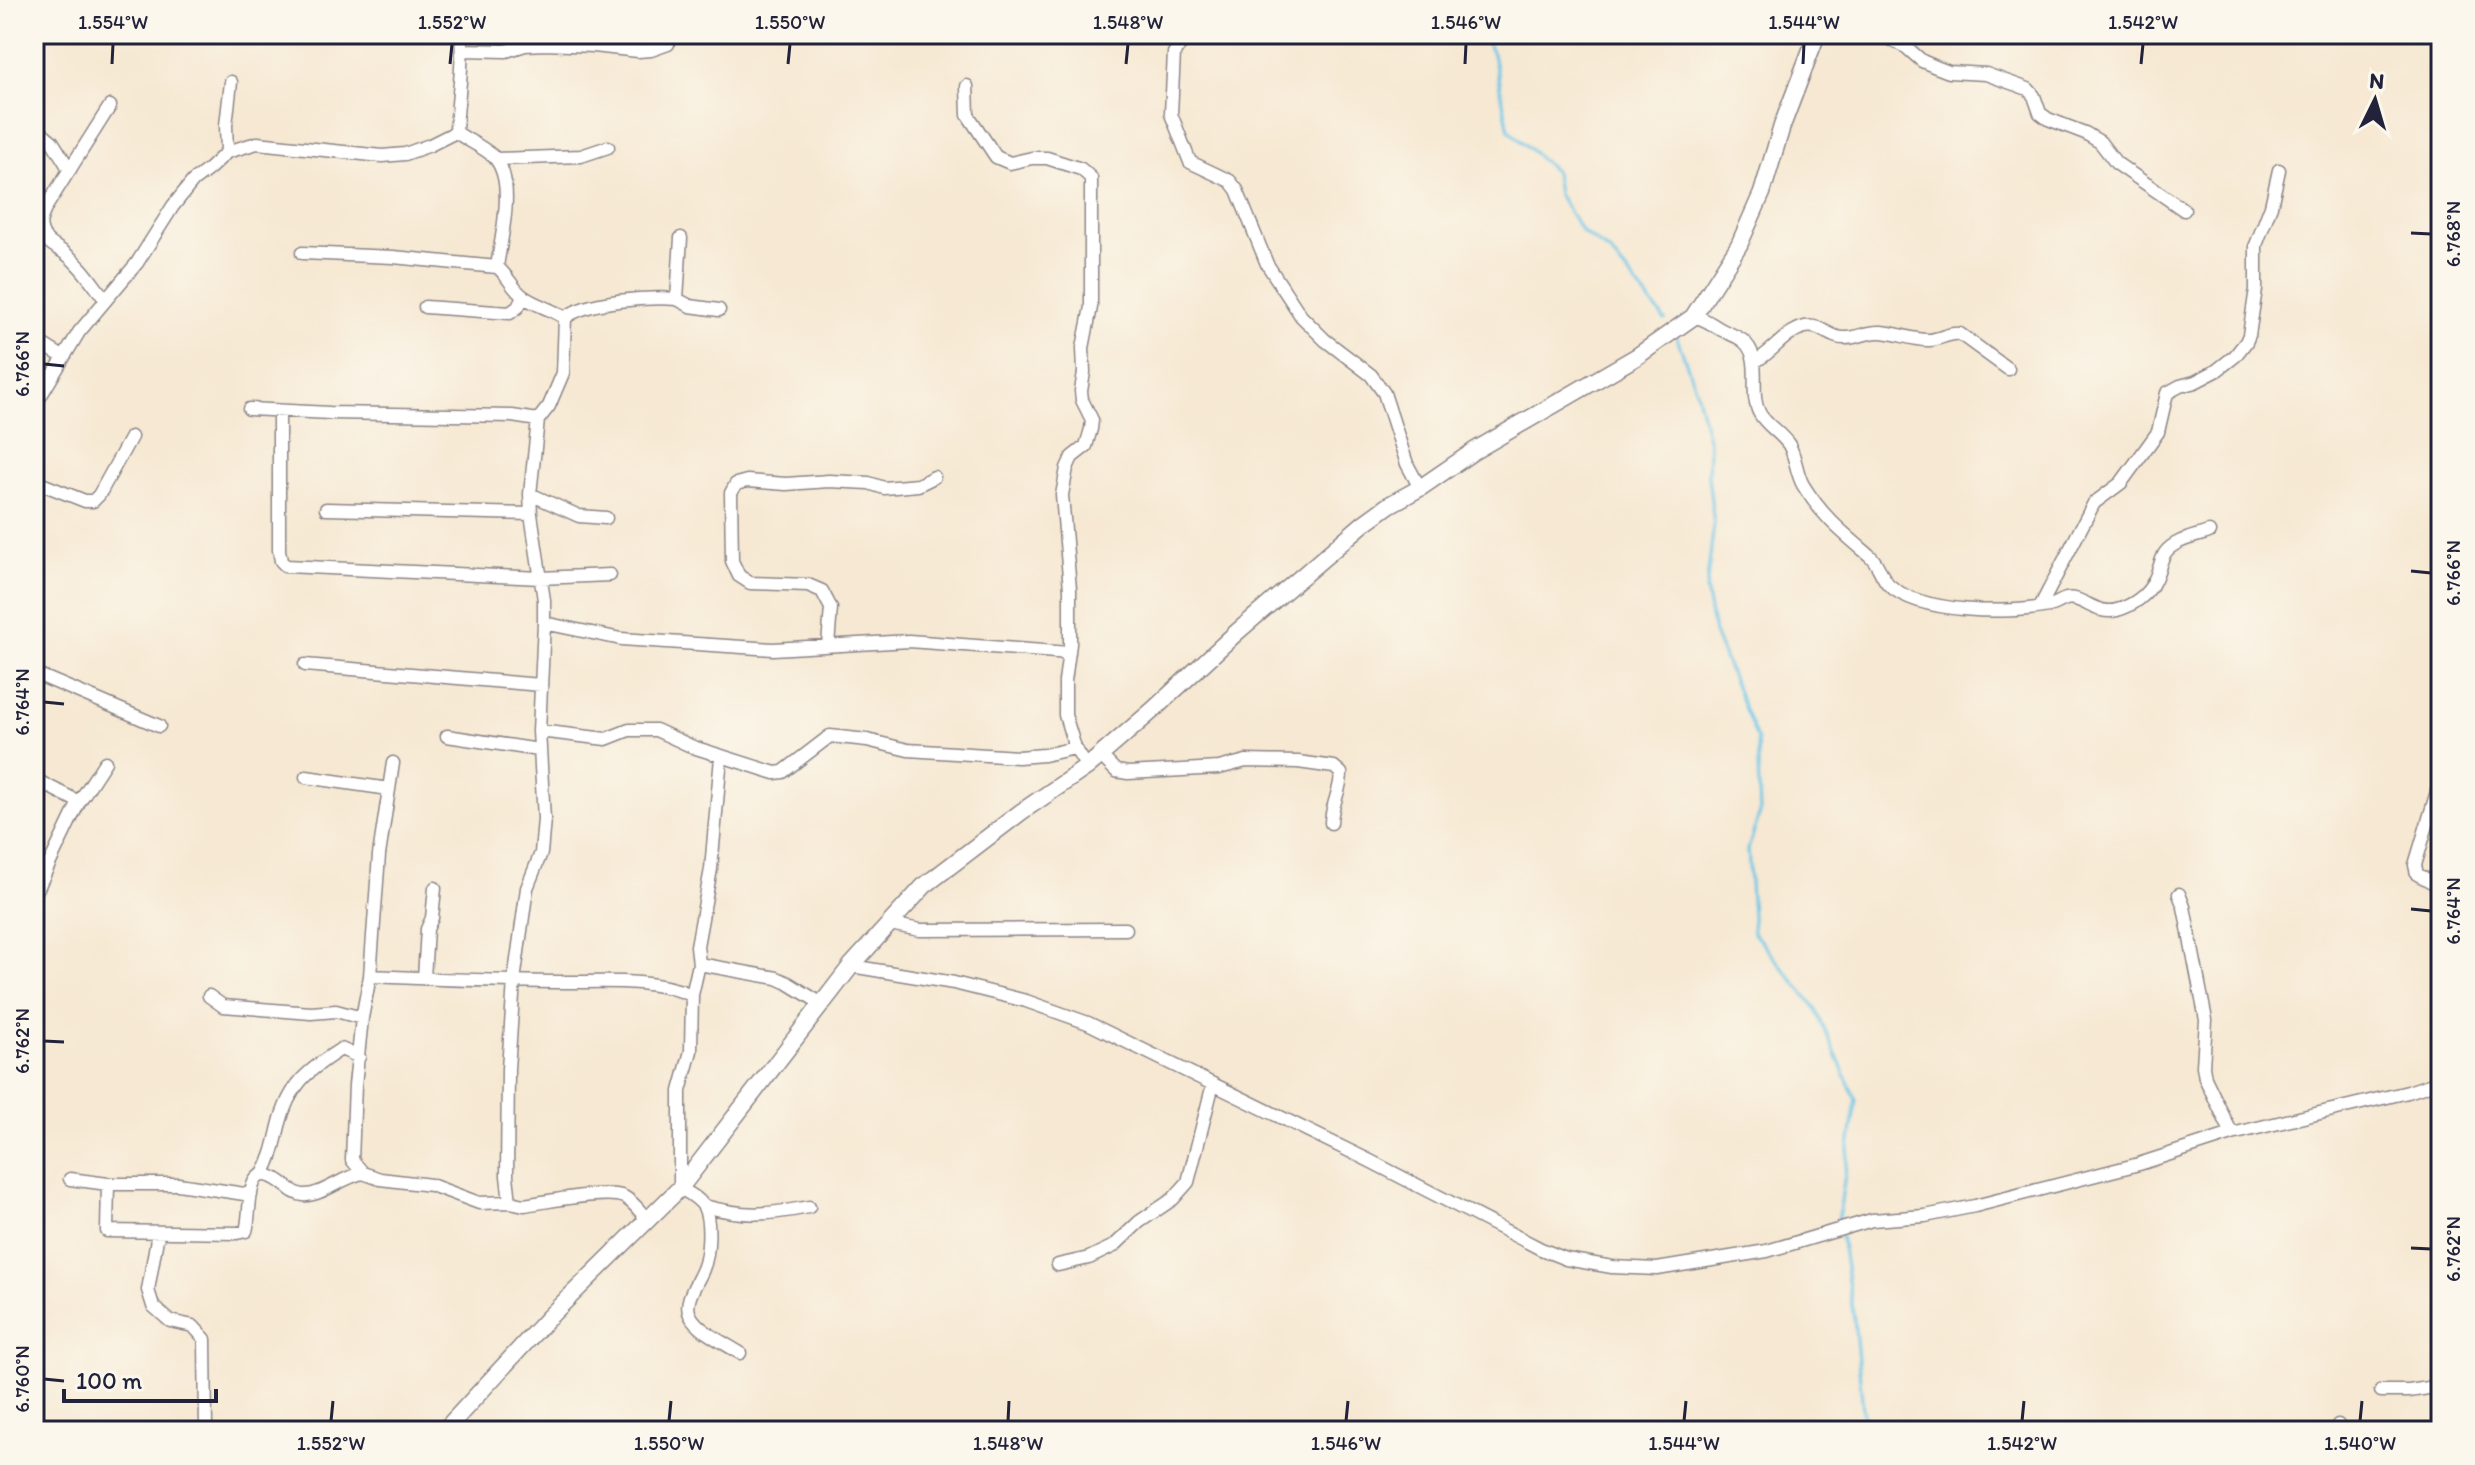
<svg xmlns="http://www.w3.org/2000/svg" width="2475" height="1465" font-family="Itim,sans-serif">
  <rect width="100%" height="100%" fill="#fbf7ec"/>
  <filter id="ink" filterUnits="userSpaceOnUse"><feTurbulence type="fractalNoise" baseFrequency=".0125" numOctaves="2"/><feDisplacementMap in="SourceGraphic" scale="16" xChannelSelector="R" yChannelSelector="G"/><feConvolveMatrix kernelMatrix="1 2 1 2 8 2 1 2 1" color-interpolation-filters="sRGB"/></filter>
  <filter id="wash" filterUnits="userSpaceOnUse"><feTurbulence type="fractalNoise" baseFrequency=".006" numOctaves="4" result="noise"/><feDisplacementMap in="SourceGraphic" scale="32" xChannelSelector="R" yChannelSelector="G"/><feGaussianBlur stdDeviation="1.8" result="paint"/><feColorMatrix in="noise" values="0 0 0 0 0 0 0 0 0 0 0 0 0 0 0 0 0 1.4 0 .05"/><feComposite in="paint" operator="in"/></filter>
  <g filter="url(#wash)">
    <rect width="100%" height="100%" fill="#f6e8d2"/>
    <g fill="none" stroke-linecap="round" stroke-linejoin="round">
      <!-- stream -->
      <path stroke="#69c5e7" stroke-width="3" d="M1483,34L1493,54L1509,130L1555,172L1558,194L1582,232L1610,252L1665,320
        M1676,335L1696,390L1709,443L1708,477L1714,524L1706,589L1714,633L1757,739L1760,813L1748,849L1753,932L1815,1007L1856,1100L1838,1221
        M1841,1235L1854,1320L1864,1420L1848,1431"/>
    </g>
  </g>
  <g filter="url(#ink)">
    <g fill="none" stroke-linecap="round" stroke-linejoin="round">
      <defs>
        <path id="street" d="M461,34C464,67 457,99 456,132C468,141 482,146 493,156C517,179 501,237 497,267
          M1188,34L1174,53L1171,114L1190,162L1230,181L1237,190L1267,264L1301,316L1325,340L1371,375L1384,393L1407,464L1420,488
          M1879,34L1906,47L1922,61L1936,67L1949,72L1986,74L2028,89L2034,96L2040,113L2048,119L2085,133L2100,142L2116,163L2184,210
          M463,50L506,51L525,45L545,44L594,46L638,51L651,50L668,44
          M967,86L968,115L996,157L1010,163L1032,158H1047L1081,169L1091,178V307L1083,348L1084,372L1081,391L1082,400L1092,420L1091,429L1086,446L1072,457L1067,468L1062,495L1070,589V644L1065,681V715L1075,748L1087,767
          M34,126L52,141L70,170
          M227,152L226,125L231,82
          M496,159L581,156L608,147
          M302,253L393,257L497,267C508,275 512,289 524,297C537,306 552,309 565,318
          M105,299C93,284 82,266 66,254C58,248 46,243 42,233C38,223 42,216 46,207L110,106
          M677,299L690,306L719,310
          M425,307L510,313L518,307L523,297
          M1693,317C1703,317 1711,324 1720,329C1727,333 1735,335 1742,340C1765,357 1747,392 1760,414C1767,426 1781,433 1789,445C1796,457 1796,473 1803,485C1822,516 1842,532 1869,555C1879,563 1880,576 1889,585C1921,614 2008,614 2049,606C2055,605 2060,601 2066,599C2082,595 2096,616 2117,610C2132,606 2148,595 2154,581C2159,572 2160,561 2165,553C2174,540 2195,537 2209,532
          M565,318L563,373L549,406L538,420L530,494L531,514L544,600V623L621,639L773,649L909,641L1069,653
          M565,318C587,300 648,297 677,299L681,238
          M34,339L63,357
          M1754,362C1773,353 1784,332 1805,327C1822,324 1830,339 1845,338C1858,338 1868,331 1881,332C1898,333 1914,341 1930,340C1941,339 1950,332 1960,334L2008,369
          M34,407L79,332L137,263L173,206L193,181L209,169L227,152L257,143L382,156L405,154L430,145L456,132
          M249,409L330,413L512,416L538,420
          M279,411V550L281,561L286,566L540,578L610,575
          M34,481L85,501H93L99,495L131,437
          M530,494L579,516L606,518
          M326,509L531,514
          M2040,607L2094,503L2121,483L2158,432L2167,393L2180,386L2195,382L2216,371L2235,356L2246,342L2249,335L2256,289V245L2271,206L2279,170
          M544,623L539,731L544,819L541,853L527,888L514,981L508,1069L507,1176L510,1202L524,1205C546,1202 607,1189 624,1197C634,1202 640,1212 647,1219
          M828,645L831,608L822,591L808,585L750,583L739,576L732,561L731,493L736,484L747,481L786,484L829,481L869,483L884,488L918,485L934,477
          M305,665L541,685
          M34,673L159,726
          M539,731L606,739L629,730H656L693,747L775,773L783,772L830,736L867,740L908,750L1018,757L1044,755L1075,748
          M447,736L539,750
          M1100,755L1116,771L1128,773L1219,768L1246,761L1298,762L1334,767L1341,773C1341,791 1331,805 1331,823
          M721,757L711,869L697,946L699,964L777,978L788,983L822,1004
          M2441,763L2439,785L2415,865L2417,874L2441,887
          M306,777L389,789
          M34,779L79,802
          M2179,894L2184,907L2206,1020L2203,1066L2205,1078L2232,1134
          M34,896L79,802L105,762
          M890,924L920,930L1126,929
          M699,964L692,995L691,1051L680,1091V1188C688,1193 699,1198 704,1207C711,1221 709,1255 703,1269C698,1282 683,1301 690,1315C699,1332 725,1343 740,1353
          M851,966L954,983L1026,1001L1088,1023L1370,1161L1541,1249L1566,1259L1612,1267L1657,1269L1767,1251L1872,1220L1925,1216L1975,1206L2139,1164L2232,1134L2408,1092L2441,1081
          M370,976L379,855L393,763
          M424,978L427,929L432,918L435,888
          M209,996L223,1006L311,1013L336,1011L362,1018
          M263,1174C272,1159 275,1143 279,1126C289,1085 307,1071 341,1049L359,1057
          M70,1179L108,1184H178L251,1195
          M108,1184L107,1231L237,1233L246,1231C252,1213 244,1160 276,1179C285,1184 293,1194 303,1195C320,1197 344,1176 363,1173
          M510,1202L479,1203L431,1185L380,1179L363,1173L352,1160L355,1085L362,1018L370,976C431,979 492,981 553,982C599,983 648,977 692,995
          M704,1206C745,1217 767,1215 809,1207
          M158,1233L148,1290L153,1306L170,1321L193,1326L205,1339L206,1431
          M1058,1265L1089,1258L1114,1246L1139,1222L1173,1199L1188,1182L1213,1084
          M2381,1391H2409L2441,1386
          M2338,1425V1431"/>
        <path id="secondary" d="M444,1431L549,1317L680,1188L851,966L924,886L1021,812L1087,767L1153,710L1237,632L1363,524L1389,505L1420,488L1474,451L1636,357L1693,317L1739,245L1762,193L1782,126L1817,34"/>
      </defs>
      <!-- street casing -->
      <use href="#street" stroke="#8c8586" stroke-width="15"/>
      <!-- secondary casing -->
      <use href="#secondary" stroke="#8c8586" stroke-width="19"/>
      <!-- street -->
      <use href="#street" stroke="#fff" stroke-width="12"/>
      <!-- secondary -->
      <use href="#secondary" stroke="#fff" stroke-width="16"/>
    </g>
  </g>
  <!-- ticks -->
  <path fill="none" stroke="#22223b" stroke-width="3" d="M112,64L113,44M450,64L452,44M788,64L790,44M1126,64L1128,44M1465,64L1466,44M1803,64L1804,44M2141,64L2143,44M2411,233L2431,234M44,364L64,366M2411,571L2431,573M44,702L64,704M2411,909L2431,911M44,1041L64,1042M2411,1248L2431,1249M44,1379L64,1381M331,1421L333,1401M669,1421L671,1401M1008,1421L1009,1401M1346,1421L1348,1401M1684,1421L1686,1401M2022,1421L2024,1401M2360,1421L2362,1401"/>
  <!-- margin -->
  <rect width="2475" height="1465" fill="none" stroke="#fbf7ec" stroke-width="88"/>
  <!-- north arrow -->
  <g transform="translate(2375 100) rotate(5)" stroke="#fbf7ec" stroke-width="6" paint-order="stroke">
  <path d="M0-6L14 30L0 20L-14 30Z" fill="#22223b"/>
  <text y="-12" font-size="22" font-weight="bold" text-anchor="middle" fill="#22223b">N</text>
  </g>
  <!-- scale -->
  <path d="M64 1389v12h152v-12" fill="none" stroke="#22223b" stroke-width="4"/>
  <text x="76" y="1389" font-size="24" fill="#22223b" stroke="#fbf7ec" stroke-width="6" paint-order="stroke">100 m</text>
  <rect x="44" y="44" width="2387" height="1377" fill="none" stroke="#22223b" stroke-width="3"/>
  <g font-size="20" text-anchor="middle" fill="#22223b">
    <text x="113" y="29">1.554°W</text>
    <text x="452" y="29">1.552°W</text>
    <text x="790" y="29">1.550°W</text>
    <text x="1128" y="29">1.548°W</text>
    <text x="1466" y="29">1.546°W</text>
    <text x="1804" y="29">1.544°W</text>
    <text x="2143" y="29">1.542°W</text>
    <text transform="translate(2453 234) rotate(-90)" y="7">6.768°N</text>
    <text transform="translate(22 364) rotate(-90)" y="7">6.766°N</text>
    <text transform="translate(2453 573) rotate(-90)" y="7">6.766°N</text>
    <text transform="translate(22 702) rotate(-90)" y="7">6.764°N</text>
    <text transform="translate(2453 911) rotate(-90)" y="7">6.764°N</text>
    <text transform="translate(22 1041) rotate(-90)" y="7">6.762°N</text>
    <text transform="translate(2453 1249) rotate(-90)" y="7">6.762°N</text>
    <text transform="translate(22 1379) rotate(-90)" y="7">6.760°N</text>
    <text x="331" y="1450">1.552°W</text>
    <text x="669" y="1450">1.550°W</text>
    <text x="1008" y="1450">1.548°W</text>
    <text x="1346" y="1450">1.546°W</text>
    <text x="1684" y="1450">1.544°W</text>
    <text x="2022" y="1450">1.542°W</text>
    <text x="2360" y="1450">1.540°W</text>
  </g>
</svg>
